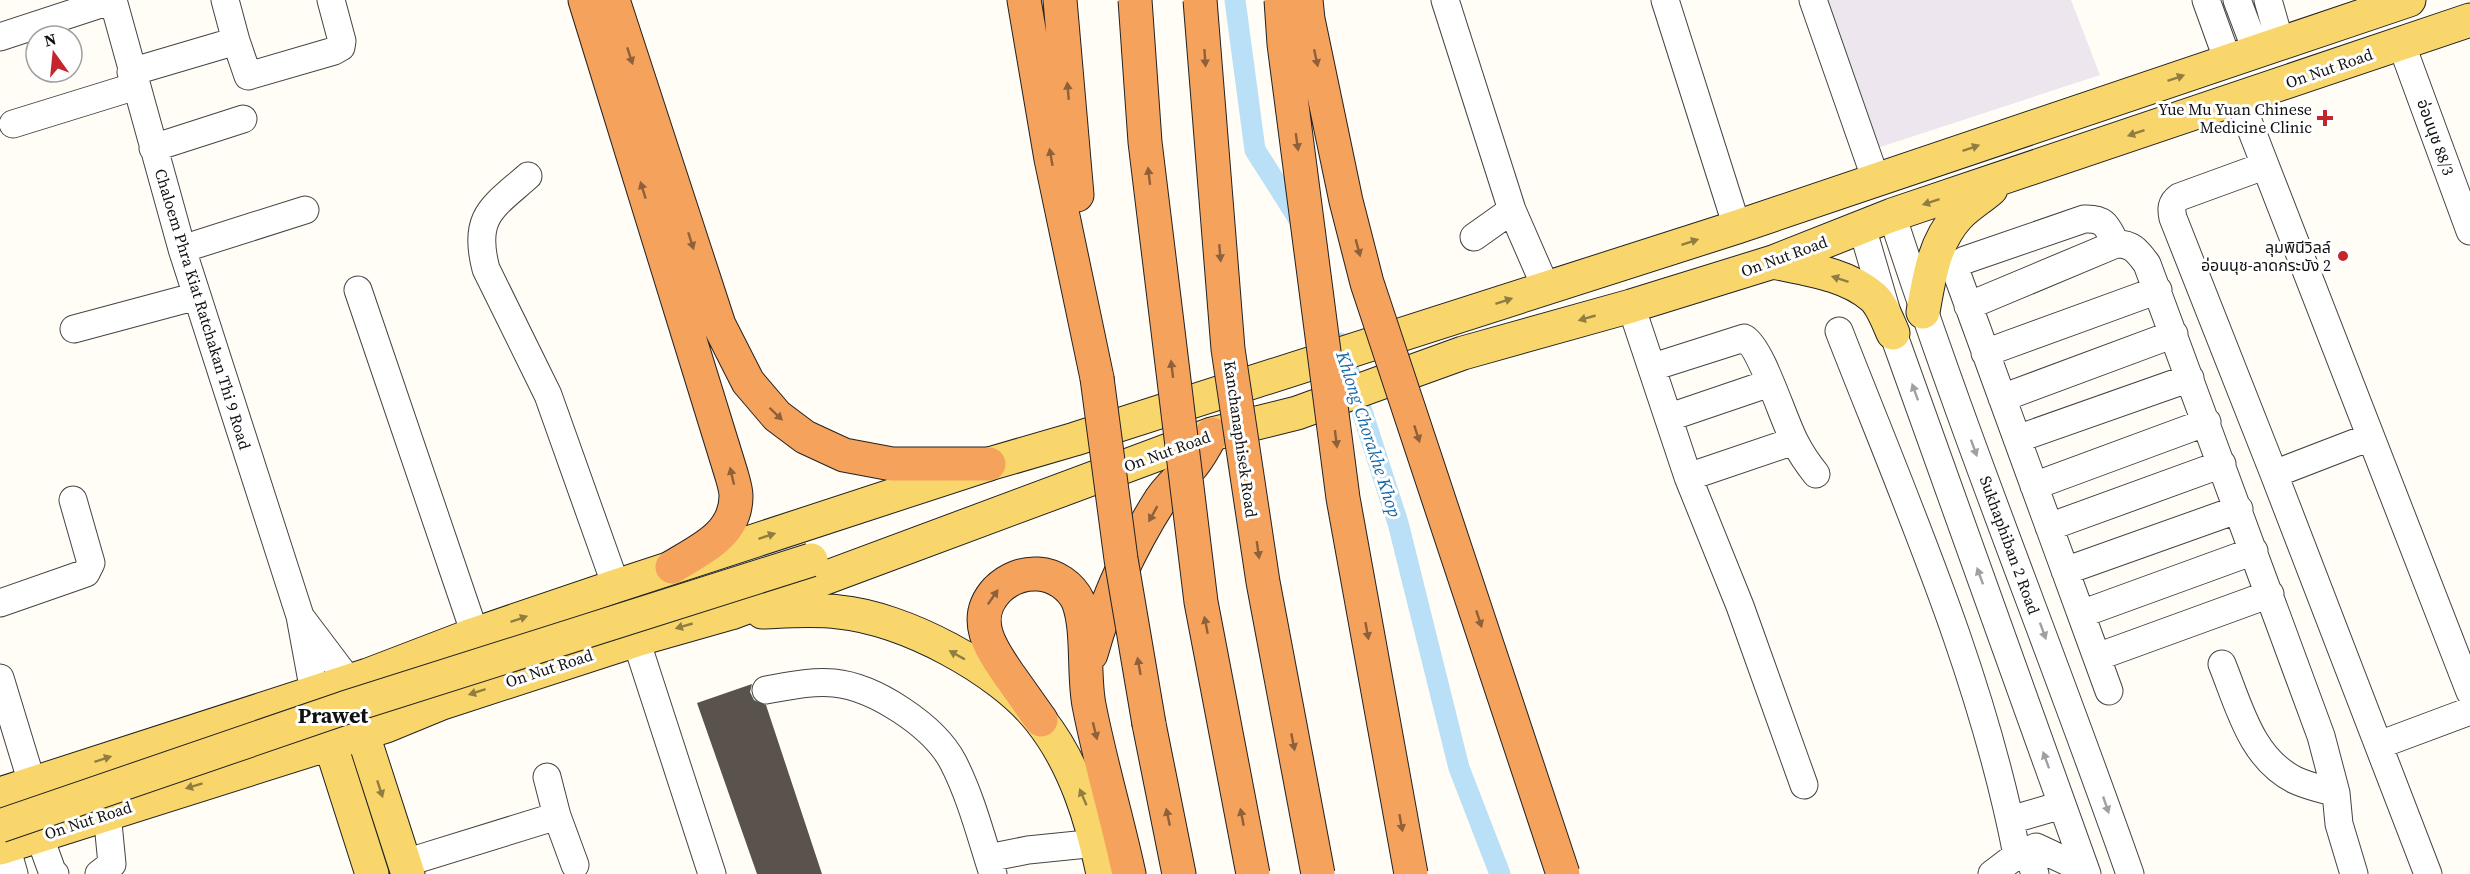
<svg xmlns="http://www.w3.org/2000/svg" width="2470" height="874" font-family="'Source Serif 4','Noto Sans Thai',serif">
  <rect width="100%" height="100%" fill="#fffdf5"/>
  <!-- industrial -->
  <path fill="#eee6ef" d="M1799,0H2071L2100,75L1853,156Z"/>
  <g fill="none" stroke-linecap="round" stroke-linejoin="round">
    <!-- canal -->
    <path stroke="#b9e0f7" stroke-width="21" d="M1235,0L1255,150L1302,224
      M1340,343L1398,523L1459,768L1500,874"/>
  </g>
  <!-- building -->
  <path fill="#5a524d" d="M752,684L750,692L754,700L766,705L822,874H757L697,703Z"/>
  <g fill="none" stroke-linecap="round" stroke-linejoin="round">
    <defs>
      <path id="minor" d="M113,0L182,249L300,616L314,692
        M1445,0L1512,210L1546,288
        M1665,0L1737,227
        M1813,0L1876,180
        M2206,0L2228,61
        M2237,0L2256,50
        M2268,0L2280,42
        M0,37L113,0
        M236,41L248,76L334,51L341,47L342,41L331,0
        M2401,43L2470,231
        M131,72L236,41L225,0
        M2239,98L2470,692
        M13,124L136,86
        M153,148L243,119
        M2264,166L2179,197C2171,203 2171,209 2173,218L2274,474L2428,874
        M528,176C493,207 472,216 486,269L548,395L616,586
        M1892,215C1964,437 2053,654 2130,874
        M1862,227L1893,333L2087,874
        M1474,237L1512,210
        M182,249L305,210
        M358,290L475,634
        M1631,306L1688,477L1740,606L1804,785
        M1968,306L2116,244C2132,243 2138,252 2147,264L2321,736L2336,793L2339,824L2354,874
        M74,329L197,296
        M1839,331C1906,503 1982,673 2017,855
        M1985,353L2158,290
        M1653,367L1744,338C1761,346 1784,422 1795,442C1801,454 1808,464 1816,474
        M2002,398L2174,334
        M1670,417L1770,383
        M2017,439L2190,378
        M2274,474L2370,437
        M1688,477L1794,441
        M2034,486L2207,422
        M2049,527L2222,464
        M2065,571L2239,509
        M0,603L86,573L91,563L73,500
        M2081,614L2254,551
        M302,619L342,672L345,682
        M636,640L712,874
        M2097,657L2270,594
        M2222,664C2239,706 2251,758 2295,780C2307,786 2323,789 2336,793
        M0,678L32,783
        M766,690C789,686 811,681 834,683C875,687 934,726 953,762C971,797 981,837 993,874
        M2109,691L1957,274L1958,264L1965,260L2084,219C2106,218 2107,227 2116,244
        M2379,745L2470,711
        M547,777L557,816L575,865
        M2010,820L2062,805
        M39,835L52,871L55,874
        M6,846L14,874
        M2027,850L2035,874
        M988,858L1028,850L1097,843
        M405,863L557,816
        M99,874L112,864L107,813
        M1992,874L2017,855L2036,847L2085,870"/>
      <path id="major" d="M1773,262C1806,269 1847,274 1873,297C1882,305 1888,322 1893,333
        M1923,312C1929,278 1934,242 1958,216C1967,206 1981,198 1991,189
        M762,612C788,611 814,609 839,612C904,618 1000,669 1040,720C1075,764 1092,820 1103,874
        M356,713L408,874
        M323,721L372,874
        M0,794L368,675L475,634L616,586L989,464L1075,439L1737,227L2409,0
        M0,848L386,726L442,703L636,640L731,613L1212,434L1297,413L1463,353L1631,306L1773,262L1892,215L2470,20"/>
      <path id="highway" d="M585,0L731,473C733,480 736,489 736,496C736,535 700,550 672,567
        M613,0L719,325L748,382L777,416L805,437L844,455L892,464H989
        M1024,0L1051,159L1097,378
        M1060,0L1077,195
        M1091,654C1106,600 1131,546 1161,499C1169,487 1179,478 1189,469C1199,459 1205,445 1212,434
        M1041,720C1030,705 1020,690 1009,675C991,649 970,619 997,590C1008,579 1023,573 1038,574C1055,575 1071,586 1078,601C1089,629 1083,674 1089,705C1100,762 1117,818 1129,874
        M1149,724L1179,874"/>
    </defs>
    <!-- minor casing -->
    <use href="#minor" stroke="#444" stroke-width="29"/>
    <!-- major casing -->
    <use href="#major" stroke="#222" stroke-width="35"/>
    <!-- highway casing -->
    <use href="#highway" stroke="#222" stroke-width="35"/>
    <!-- minor -->
    <use href="#minor" stroke="#fff" stroke-width="27"/>
    <!-- major -->
    <use href="#major" stroke="#f9d66b" stroke-width="33"/>
    <!-- highway -->
    <use href="#highway" stroke="#f5a25d" stroke-width="33"/>
    <defs>
      <path id="major-bridge" d="M0,826L344,708L811,560"/>
      <path id="highway-bridge" d="M1135,0L1145,142L1201,602L1253,874
        M1200,0L1228,349L1263,582L1318,874
        M1281,0L1284,44L1343,498L1411,874
        M1306,0L1308,19L1346,201L1367,283L1563,874
        M1097,378L1121,559L1149,724"/>
    </defs>
    <!-- major-bridge casing -->
    <use href="#major-bridge" stroke="#222" stroke-width="35" stroke-linecap="butt"/>
    <!-- highway-bridge casing -->
    <use href="#highway-bridge" stroke="#222" stroke-width="35" stroke-linecap="butt"/>
    <!-- major-bridge -->
    <use href="#major-bridge" stroke="#f9d66b" stroke-width="33"/>
    <!-- highway-bridge -->
    <use href="#highway-bridge" stroke="#f5a25d" stroke-width="33"/>
  </g>
  <!-- one-way arrows -->
  <defs><path id="oneway-solid" d="M-6-.8H1V-3.2L6.5 0L1 3.2V.8H-6Z" transform="scale(1.5)"/></defs>
  <g fill="#8e613b">
    <use href="#oneway-solid" transform="translate(630 56) rotate(72)"/>
    <use href="#oneway-solid" transform="translate(1205 58) rotate(86)"/>
    <use href="#oneway-solid" transform="translate(1316 58) rotate(78)"/>
    <use href="#oneway-solid" transform="translate(1068 91) rotate(-95)"/>
    <use href="#oneway-solid" transform="translate(1297 142) rotate(82)"/>
    <use href="#oneway-solid" transform="translate(1051 157) rotate(-100)"/>
    <use href="#oneway-solid" transform="translate(1149 176) rotate(-97)"/>
    <use href="#oneway-solid" transform="translate(643 190) rotate(-107)"/>
    <use href="#oneway-solid" transform="translate(691 241) rotate(72)"/>
    <use href="#oneway-solid" transform="translate(1358 248) rotate(75)"/>
    <use href="#oneway-solid" transform="translate(1220 253) rotate(85)"/>
    <use href="#oneway-solid" transform="translate(1172 369) rotate(-97)"/>
    <use href="#oneway-solid" transform="translate(776 414) rotate(44)"/>
    <use href="#oneway-solid" transform="translate(1417 434) rotate(72)"/>
    <use href="#oneway-solid" transform="translate(1336 439) rotate(83)"/>
    <use href="#oneway-solid" transform="translate(732 476) rotate(-103)"/>
    <use href="#oneway-solid" transform="translate(1153 514) rotate(119)"/>
    <use href="#oneway-solid" transform="translate(1258 550) rotate(82)"/>
    <use href="#oneway-solid" transform="translate(993 597) rotate(-55)"/>
    <use href="#oneway-solid" transform="translate(1479 619) rotate(72)"/>
    <use href="#oneway-solid" transform="translate(1206 625) rotate(-101)"/>
    <use href="#oneway-solid" transform="translate(1367 631) rotate(80)"/>
    <use href="#oneway-solid" transform="translate(1139 666) rotate(-100)"/>
    <use href="#oneway-solid" transform="translate(1095 731) rotate(76)"/>
    <use href="#oneway-solid" transform="translate(1293 742) rotate(79)"/>
    <use href="#oneway-solid" transform="translate(1168 817) rotate(-102)"/>
    <use href="#oneway-solid" transform="translate(1242 817) rotate(-101)"/>
    <use href="#oneway-solid" transform="translate(1401 823) rotate(80)"/>
  </g>
  <g fill="#917d42">
    <use href="#oneway-solid" transform="translate(2176 78) rotate(-19)"/>
    <use href="#oneway-solid" transform="translate(2136 133) rotate(161)"/>
    <use href="#oneway-solid" transform="translate(1971 148) rotate(-19)"/>
    <use href="#oneway-solid" transform="translate(1931 202) rotate(162)"/>
    <use href="#oneway-solid" transform="translate(1690 242) rotate(-18)"/>
    <use href="#oneway-solid" transform="translate(1840 279) rotate(-162)"/>
    <use href="#oneway-solid" transform="translate(1504 301) rotate(-18)"/>
    <use href="#oneway-solid" transform="translate(1587 318) rotate(164)"/>
    <use href="#oneway-solid" transform="translate(767 536) rotate(-18)"/>
    <use href="#oneway-solid" transform="translate(519 619) rotate(-19)"/>
    <use href="#oneway-solid" transform="translate(684 626) rotate(164)"/>
    <use href="#oneway-solid" transform="translate(957 655) rotate(-151)"/>
    <use href="#oneway-solid" transform="translate(477 692) rotate(162)"/>
    <use href="#oneway-solid" transform="translate(103 759) rotate(-18)"/>
    <use href="#oneway-solid" transform="translate(194 786) rotate(163)"/>
    <use href="#oneway-solid" transform="translate(380 789) rotate(72)"/>
    <use href="#oneway-solid" transform="translate(1083 797) rotate(-113)"/>
  </g>
  <g fill="#a0a0a0">
    <use href="#oneway-solid" transform="translate(1915 392) rotate(-110)"/>
    <use href="#oneway-solid" transform="translate(1974 448) rotate(70)"/>
    <use href="#oneway-solid" transform="translate(1980 576) rotate(-110)"/>
    <use href="#oneway-solid" transform="translate(2043 631) rotate(70)"/>
    <use href="#oneway-solid" transform="translate(2046 760) rotate(-110)"/>
    <use href="#oneway-solid" transform="translate(2106 805) rotate(71)"/>
  </g>
  <!-- markers -->
  <g fill="#c4262e" stroke="#fff" stroke-width="2">
    <path d="M2322 109h6v6h6v6h-6v6h-6v-6h-6v-6h6z"/>
    <circle cx="2343" cy="256" r="6"/>
  </g>
  <g text-anchor="middle" dominant-baseline="central" stroke-width="6" stroke-linejoin="round" paint-order="stroke">
    <!-- street labels -->
    <g font-size="16" fill="#111" stroke="#fff">
      <text transform="translate(2329 68) rotate(-19)">On Nut Road</text>
      <text transform="translate(2436 137) rotate(70)">อ่อนนุช 88/3</text>
      <text transform="translate(1784 256) rotate(-20)">On Nut Road</text>
      <text transform="translate(203 309) rotate(73)">Chaloem Phra Kiat Ratchakan Thi 9 Road</text>
      <text transform="translate(1241 439) rotate(82)">Kanchanaphisek Road</text>
      <text transform="translate(1167 451) rotate(-20)">On Nut Road</text>
      <text transform="translate(2010 545) rotate(70)">Sukhaphiban 2 Road</text>
      <text transform="translate(549 668) rotate(-18)">On Nut Road</text>
      <text transform="translate(88 820) rotate(-18)">On Nut Road</text>
    </g>
    <!-- poi labels -->
    <g font-size="16" fill="#111" stroke="#fff" text-anchor="end">
      <text x="2312" y="109">Yue Mu Yuan Chinese<tspan x="2312" dy="18">Medicine Clinic</tspan></text>
      <text x="2331" y="247">ลุมพินีวิลล์<tspan x="2331" dy="18">อ่อนนุช-ลาดกระบัง 2</tspan></text>
    </g>
    <!-- water labels -->
    <g font-size="18" font-style="italic" fill="#1768a6" stroke="#fff">
      <text transform="translate(1369 434) rotate(72)">Khlong Chorakhe Khop</text>
    </g>
    <!-- district labels -->
    <g font-size="22" font-weight="bold" fill="#111" stroke="#fff">
      <text x="333" y="715">Prawet</text>
    </g>
  </g>
  <!-- north arrow -->
  <g transform="translate(54 54) rotate(345)"><circle r="28" fill="#ffffff" stroke="#a0a0a0" stroke-width="1.5"/>
  <path d="M0-4.5L10 22L0 15L-10 22Z" fill="#c4262e"/>
  <text y="-9" font-size="16" font-weight="bold" text-anchor="middle" fill="#111111">N</text>
  </g>
</svg>
